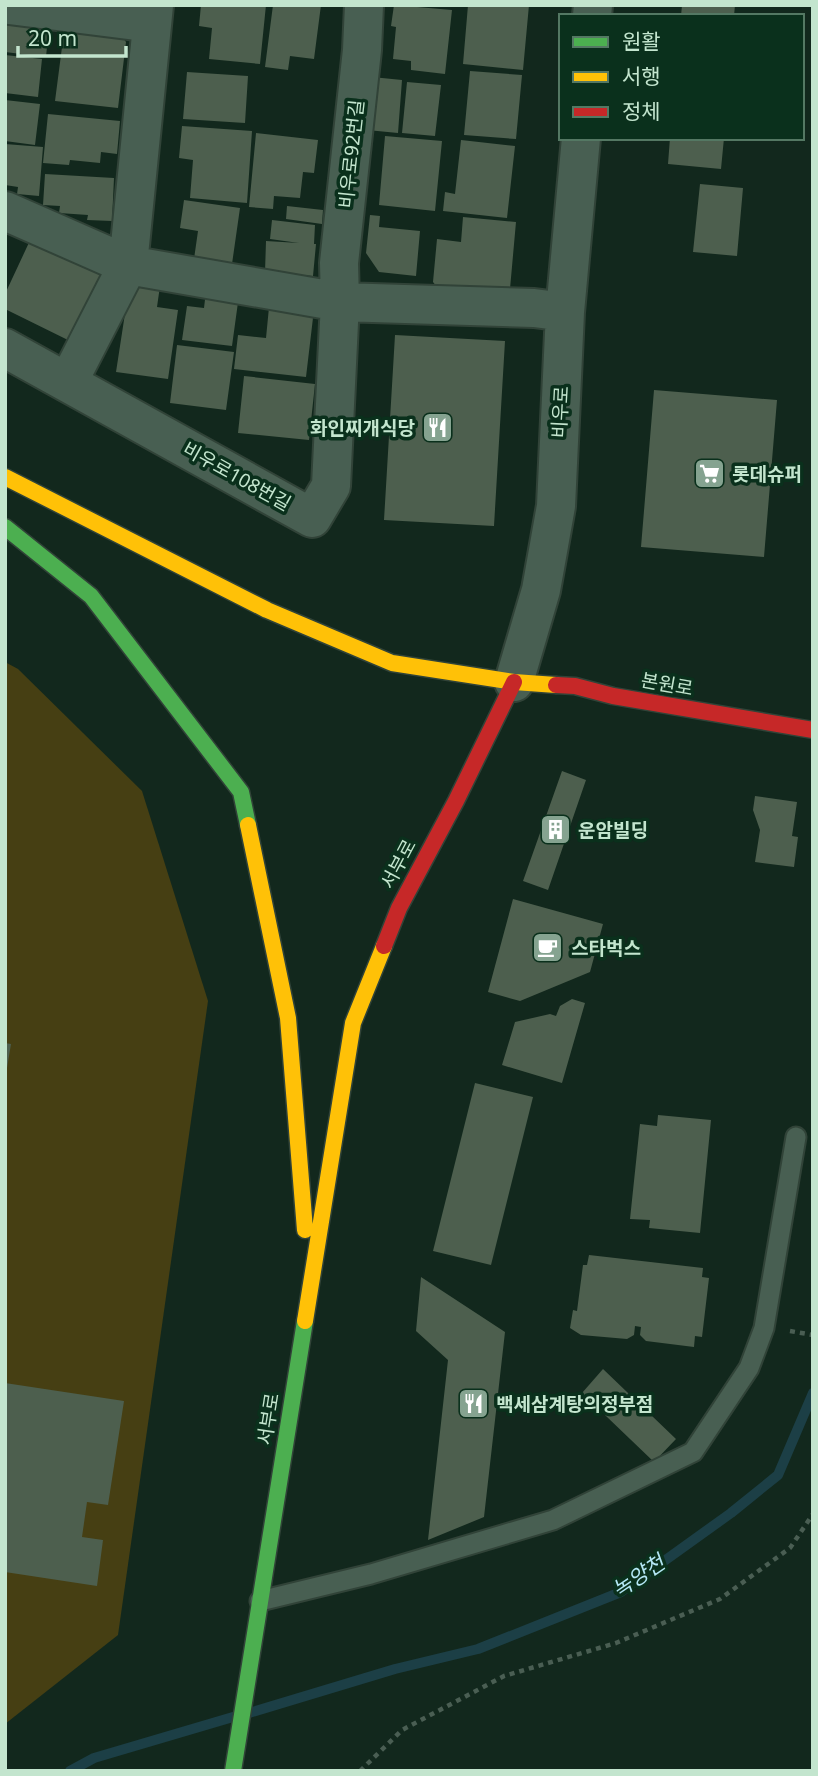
<svg xmlns="http://www.w3.org/2000/svg" width="818" height="1776" font-family="'Noto Sans','Noto Sans KR',sans-serif">
  <rect width="100%" height="100%" fill="#12281d"/>
  <!-- green -->
  <path fill="#463f13" d="M5,662L18,669L142,791L208,1001L118,1635L5,1724Z"/>
  <g fill="none" stroke-linecap="round" stroke-linejoin="round">
    <!-- stream -->
    <path stroke="#1c3f46" stroke-width="10" d="M249,1713L395,1669L478,1649L621,1592L731,1513L778,1475L813,1393
      M70,1771L94,1758L233,1717"/>
  </g>
  <!-- building -->
  <path fill="#4d5f4e" d="M201,5H266L260,64L209,59L212,28L199,26Z
    M273,5H321L314,59L290,56L288,70L265,67Z
    M394,5L452,10L445,74L411,70V61L393,59L396,27L391,26Z
    M468,5H529L523,70L463,64Z
    M682,5H735L734,16H681Z
    M50,16L46,57L5,52V18Z
    M65,24L118,31L126,42L118,108L55,101Z
    M5,55L42,59L38,97L5,93Z
    M470,71L522,75L516,139L464,135Z
    M187,72L248,76L245,123L183,119Z
    M372,77L402,80L398,133L367,130Z
    M407,82L441,85L435,136L402,133Z
    M5,100L40,104L35,145L5,141Z
    M48,114L120,121L117,154L101,152L100,163L70,160L69,165L43,163Z
    M182,126L252,131L247,203L190,198L193,160L179,158Z
    M256,133L318,140L314,173L303,172L300,198L274,196L273,209L249,207Z
    M385,136L442,141L435,211L379,205Z
    M670,138H724L721,169L668,164Z
    M461,140L515,146L507,218L443,211L445,192L455,194Z
    M5,144L43,147L39,196L17,194L18,187L5,185Z
    M45,174L114,178L112,221L87,220L88,215L59,213L60,206L43,205Z
    M700,184L743,188L737,256L693,252Z
    M184,200L240,208L231,271L193,266L198,231L180,228Z
    M287,206L323,210L322,224L286,219Z
    M370,215L380,216L379,227L420,231L416,276L379,272L366,253Z
    M463,217L516,222L509,300L443,295L433,282L437,239L461,242Z
    M272,220L315,225L314,244H316L313,276L265,272L266,241L299,243L270,239Z
    M33,234L109,270L74,343L5,309V294Z
    M130,281L160,286L157,307L178,310L168,379L116,372Z
    M206,291L239,295L232,346L182,340L187,306L204,308Z
    M270,297L315,301L306,377L234,369L238,335L266,338Z
    M395,335L505,341L494,526L384,520Z
    M177,345L234,352L226,410L170,403Z
    M244,376L315,384L309,440L238,433Z
    M654,390L777,400L764,557L641,547Z
    M562,771L586,780L548,890L523,881Z
    M755,796L797,802L792,836L798,837L794,867L755,862L760,830L753,810Z
    M513,899L603,924L590,972L520,1001L488,992Z
    M572,999L585,1003L562,1083L502,1065L515,1022L550,1014L556,1016L560,1006Z
    M5,1043L11,1044L7,1068H5Z
    M475,1083L533,1097L491,1265L433,1251Z
    M658,1115L711,1120L700,1233L649,1228L650,1220L630,1219L640,1124L657,1126Z
    M589,1255L703,1268L702,1277L709,1278L702,1337L695,1336L694,1347L646,1341L640,1335L641,1327L635,1326L634,1335L627,1339L581,1335L570,1328L573,1310L577,1311L583,1265H587Z
    M421,1277L505,1332L484,1517L428,1540L448,1360L416,1331Z
    M603,1369L676,1439L654,1462L582,1393Z
    M5,1383L124,1401L108,1505L87,1502L82,1537L103,1540L97,1586L5,1572Z"/>
  <g fill="none" stroke-linecap="round" stroke-linejoin="round">
    <defs>
      <path id="lane" d="M260,1601L371,1574L553,1520L693,1452L749,1368L764,1328L796,1137"/>
      <path id="street" d="M9,5L152,23
        M592,16L593,5
        M5,211L128,265L340,302L534,308L565,312
        M5,348L312,518L331,486L340,302L339,263L362,50L364,5
        M68,382L128,265L154,5
        M514,682L541,590L556,506L565,312L581,138"/>
      <path id="fast" d="M5,527L91,596L241,792L248,825
        M233,1771L305,1321"/>
      <path id="slow" d="M5,477L267,610L392,663L514,682L556,685
        M248,825L288,1018L305,1230
        M305,1321L353,1023L384,946"/>
      <path id="jam" d="M556,685L575,686L613,696L813,730
        M384,946L399,908L456,801L514,682"/>
    </defs>
    <!-- lane casing -->
    <use href="#lane" stroke="#314338" stroke-width="23"/>
    <!-- street casing -->
    <use href="#street" stroke="#314338" stroke-width="42"/>
    <!-- fast casing -->
    <use href="#fast" stroke="#314338" stroke-width="19"/>
    <!-- slow casing -->
    <use href="#slow" stroke="#314338" stroke-width="19"/>
    <!-- jam casing -->
    <use href="#jam" stroke="#314338" stroke-width="19"/>
    <!-- path -->
    <path stroke="#4a5e53" stroke-width="4.5" stroke-dasharray="5 5" stroke-linecap="butt" d="M790,1331L813,1335
      M360,1771L402,1730L504,1676L616,1643L720,1599L790,1548L813,1514"/>
    <!-- lane -->
    <use href="#lane" stroke="#485f52" stroke-width="19"/>
    <!-- street -->
    <use href="#street" stroke="#485f52" stroke-width="38"/>
    <!-- fast -->
    <use href="#fast" stroke="#4caf50" stroke-width="16"/>
    <!-- slow -->
    <use href="#slow" stroke="#ffc107" stroke-width="16"/>
    <!-- jam -->
    <use href="#jam" stroke="#c62828" stroke-width="16"/>
  </g>
  <!-- icons -->
  <defs>
    <symbol id="restaurant-square" viewBox="-11 -11 22 22"><rect x="-9" y="-9" width="18" height="18" rx="4" fill="#85a390" stroke="#0a301c"/><path d="M-5-6h1v4h1v-4h1v4h1v-4h1v5L-1.5 .5V6h-2V.5L-5-1ZM5-6V6H3V1.5H1.5Q1.5-4 5-6Z" fill="#fff"/></symbol>
    <symbol id="supermarket-square" viewBox="-11 -11 22 22"><rect x="-9" y="-9" width="18" height="18" rx="4" fill="#85a390" stroke="#0a301c"/><path d="M-6-5.5h2.5l.6 2H6L4.5 2H-2.5L-4.4-4H-6ZM-1.5 3.2a1.3 1.3 0 1 0 .1 0ZM3 3.2a1.3 1.3 0 1 0 .1 0Z" fill="#fff"/></symbol>
    <symbol id="building-square" viewBox="-11 -11 22 22"><rect x="-9" y="-9" width="18" height="18" rx="4" fill="#85a390" stroke="#0a301c"/><path d="M-4-6H4V6H1V3H-1V6H-4ZM-2.5-4.3h1.7v1.8h-1.7ZM.8-4.3h1.7v1.8H.8ZM-2.5-1h1.7V.8h-1.7ZM.8-1h1.7V.8H.8Z" fill="#fff"/></symbol>
    <symbol id="cafe-square" viewBox="-11 -11 22 22"><rect x="-9" y="-9" width="18" height="18" rx="4" fill="#85a390" stroke="#0a301c"/><path d="M-5.5-4.5H6V0H3Q3 3.5 0 3.5H-2.5Q-5.5 3.5-5.5 0ZM3-3.2v2h1.7v-2ZM-6 4.5H4V6H-6Z" fill="#fff"/></symbol>
  </defs>
  <g fill-rule="evenodd">
    <use href="#restaurant-square" x="420" y="410" width="35" height="35"/>
    <use href="#supermarket-square" x="692" y="456" width="35" height="35"/>
    <use href="#building-square" x="538" y="812" width="35" height="35"/>
    <use href="#cafe-square" x="530" y="930" width="35" height="35"/>
    <use href="#restaurant-square" x="456" y="1386" width="35" height="35"/>
  </g>
  <g text-anchor="middle" dominant-baseline="central" stroke-width="7" stroke-linejoin="round" paint-order="stroke">
    <!-- street labels -->
    <g font-size="19" fill="#c3e5ce" stroke="#0a301c">
      <text transform="translate(351 154) rotate(-84)">비우로92번길</text>
      <text transform="translate(560 412) rotate(-87)">비우로</text>
      <text transform="translate(237 476) rotate(29)">비우로108번길</text>
      <text transform="translate(667 684) rotate(10)">본원로</text>
      <text transform="translate(398 864) rotate(-62)">서부로</text>
      <text transform="translate(268 1419) rotate(-81)">서부로</text>
    </g>
    <!-- poi labels -->
    <g font-size="19" font-weight="bold" fill="#c3e5ce" stroke="#0a301c" text-anchor="start">
      <text x="415" y="428" text-anchor="end">화인찌개식당</text>
      <text x="732" y="474">롯데슈퍼</text>
      <text x="578" y="830">운암빌딩</text>
      <text x="571" y="948">스타벅스</text>
      <text x="496" y="1404">백세삼계탕의정부점</text>
    </g>
    <!-- water labels -->
    <g font-size="21" font-style="italic" fill="#b4e7f5" stroke="#0a301c">
      <text transform="translate(638 1576) rotate(-34)">녹양천</text>
    </g>
  </g>
  <!-- border -->
  <rect width="818" height="1776" fill="none" stroke="#c3e5ce" stroke-width="14"/>
  <!-- legend -->
  <rect x="559" y="14" width="245" height="126" fill="#0a301c" stroke="#547863" stroke-width="2"/>
  <rect x="573" y="37" width="35" height="10" fill="#4caf50" stroke="#547863" stroke-width="2"/>
  <text x="622" y="49" font-size="21" fill="#c3e5ce">원활</text>
  <rect x="573" y="72" width="35" height="10" fill="#ffc107" stroke="#547863" stroke-width="2"/>
  <text x="622" y="84" font-size="21" fill="#c3e5ce">서행</text>
  <rect x="573" y="107" width="35" height="10" fill="#c62828" stroke="#547863" stroke-width="2"/>
  <text x="622" y="119" font-size="21" fill="#c3e5ce">정체</text>
  <!-- scale -->
  <path d="M18 46v10h108v-10" fill="none" stroke="#c3e5ce" stroke-width="3.5"/>
  <text x="28" y="46" font-size="21" fill="#c3e5ce" stroke="#0a301c" stroke-width="5" paint-order="stroke">20 m</text>
</svg>
